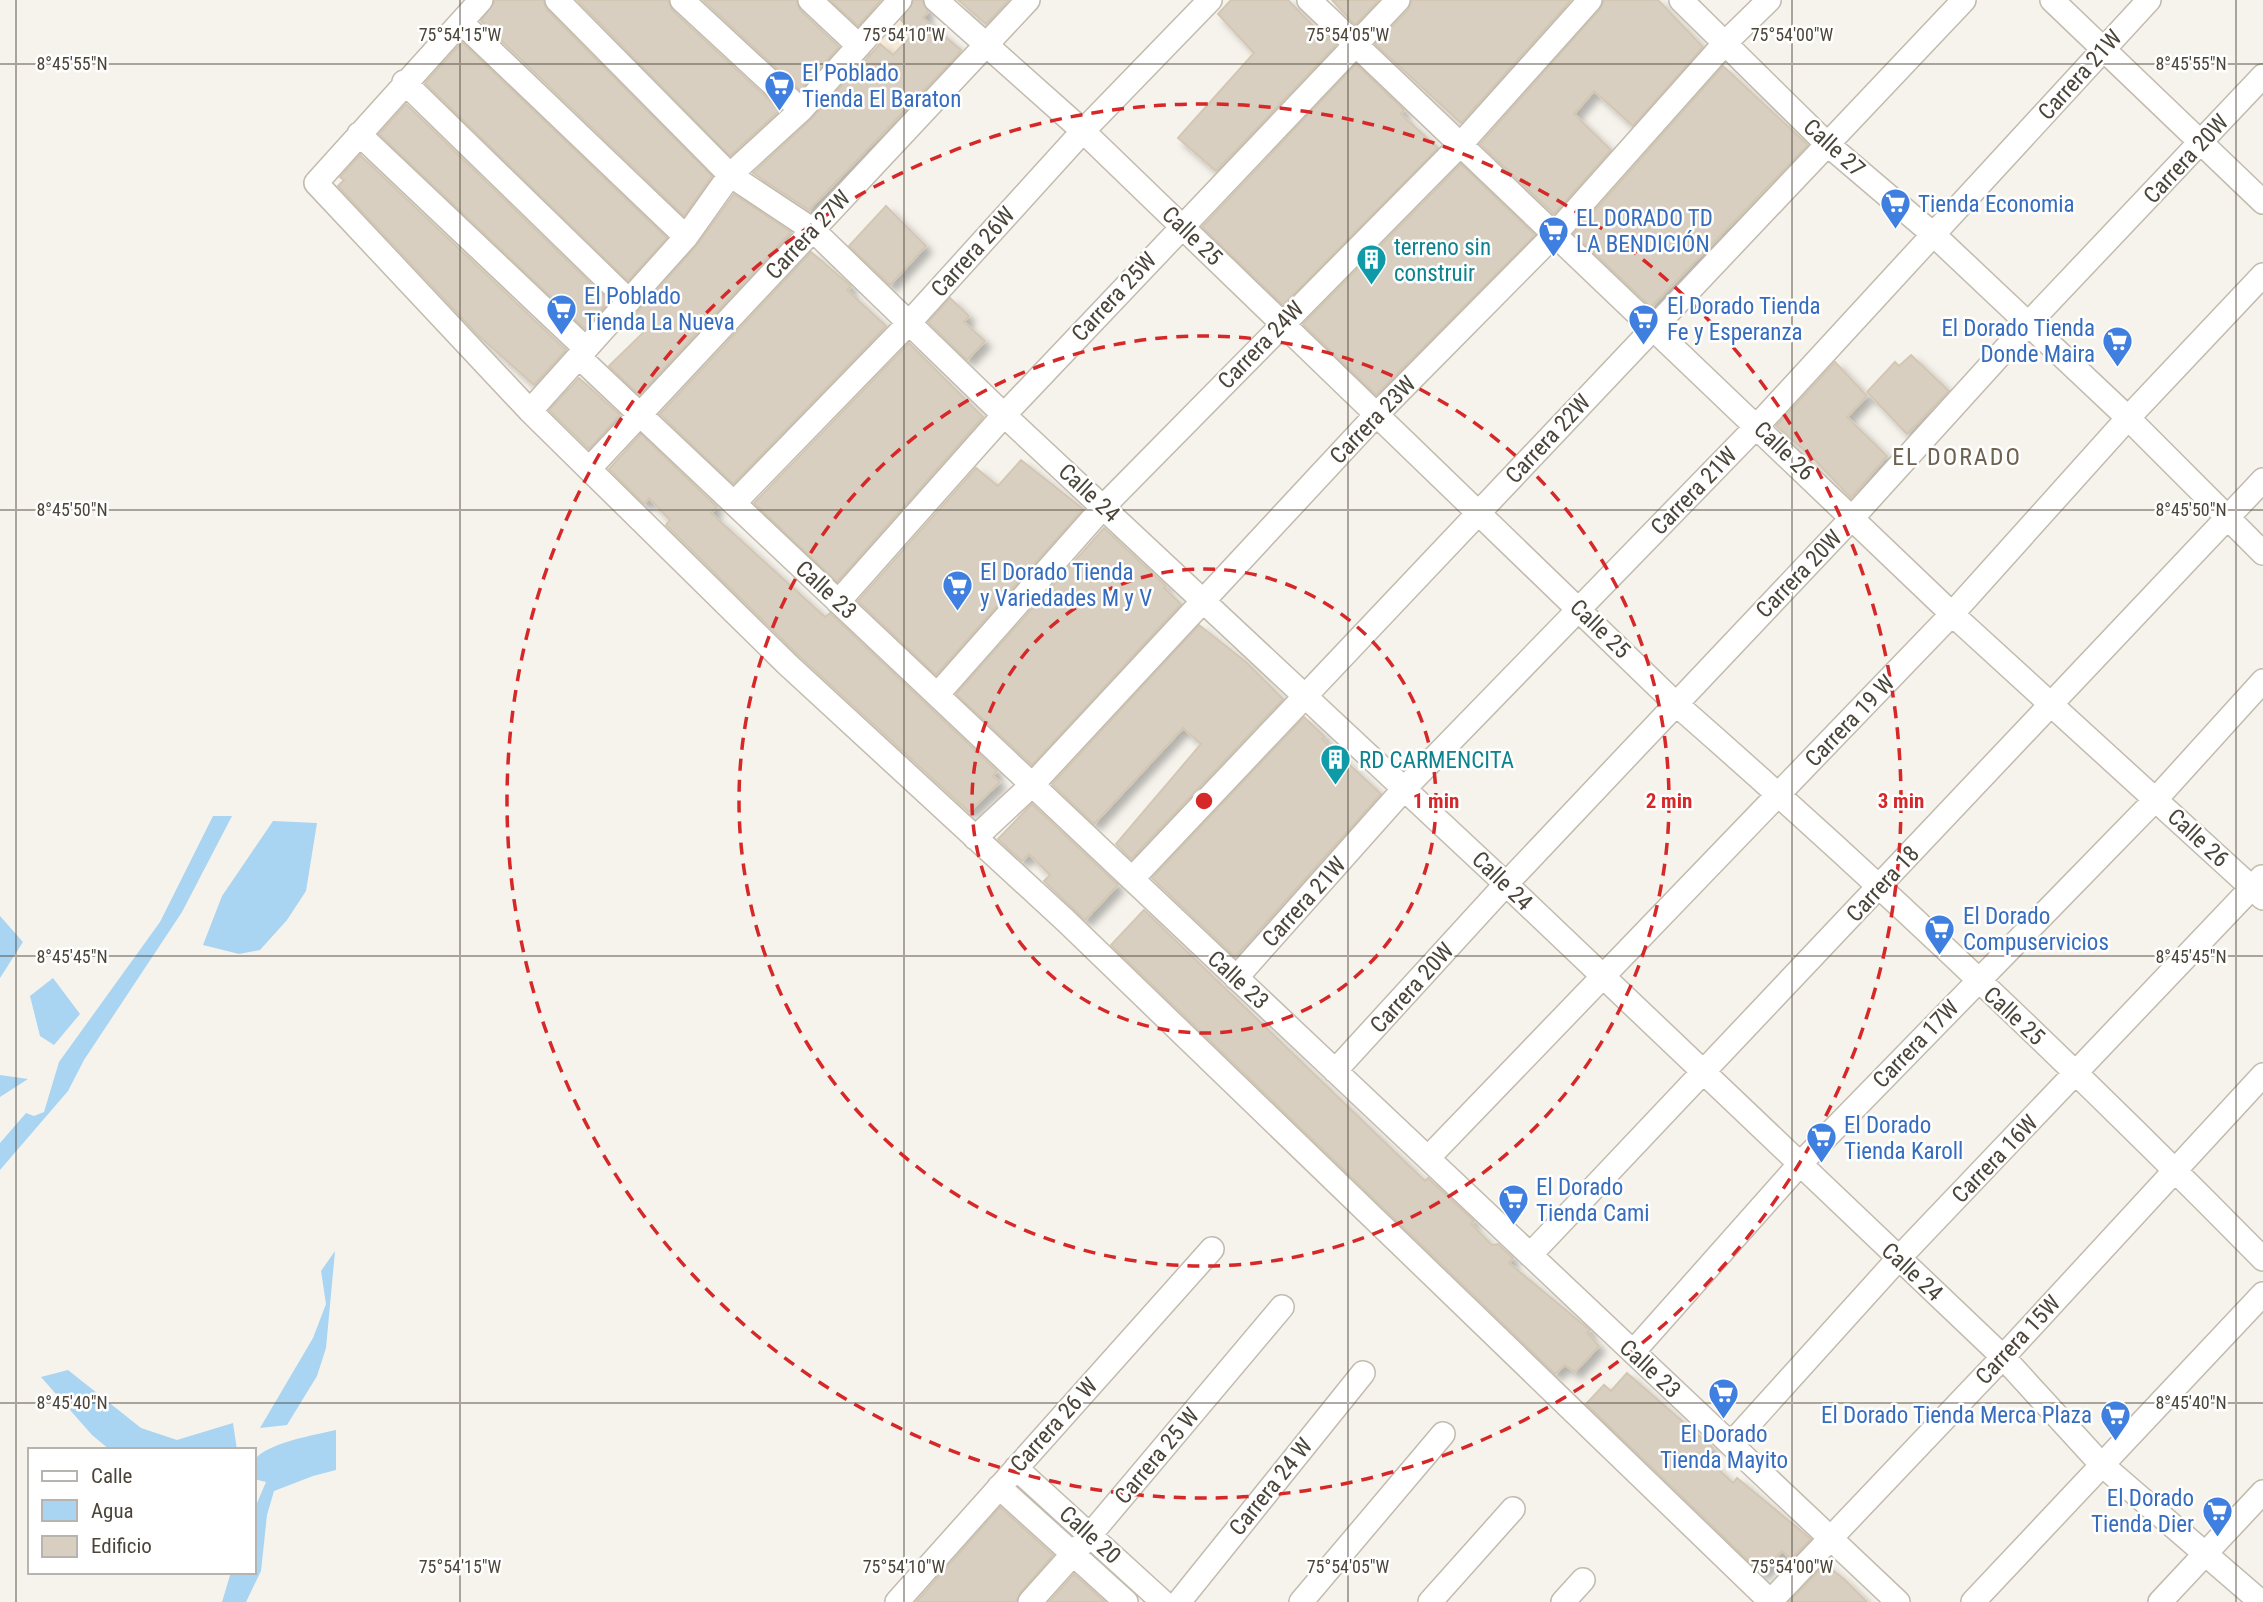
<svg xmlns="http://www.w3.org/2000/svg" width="2263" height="1602" font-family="'Roboto Condensed',sans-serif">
  <defs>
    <filter id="shadow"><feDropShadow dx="6" dy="6" stdDeviation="3.5" flood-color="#0004"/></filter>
  </defs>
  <rect width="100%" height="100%" fill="#f6f3ec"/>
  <!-- commercial -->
  <path fill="#f7ead8" d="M897,19L912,33L893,54L878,41Z"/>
  <!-- water -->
  <path fill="#a9d4f2" d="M213,816H232L182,912L84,1060L68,1091L0,1170V1143L26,1113L34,1116L44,1112L59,1062L160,922Z
    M273,821L317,823L306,891L287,920L260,950L239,954L203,945L222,896Z
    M0,916L23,942L0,978Z
    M53,978L80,1014L54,1045L40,1036L30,996Z
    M0,1075L28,1079L0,1097Z
    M335,1251L326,1348L317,1376L287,1425L260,1428L313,1338L326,1304L321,1271Z
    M68,1370L141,1428L177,1440L233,1423L237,1450H110L92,1435L41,1377Z
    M336,1430V1470L313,1476L274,1491L267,1515L261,1571L246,1602H222L231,1572H254V1510L266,1482L254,1479C254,1474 253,1467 254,1462C260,1444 319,1434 336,1430Z"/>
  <!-- building -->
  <path fill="#d8cfc1" stroke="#d3c7b4" stroke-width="2" filter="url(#shadow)" d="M495,0H543L547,10L712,176L684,216L481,21Z
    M577,0H668L672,10L780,110L730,156Z
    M703,0H796L800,10L839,47L800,90Z
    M830,0H881L858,26Z
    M914,0H922L928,12L923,18L961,50L956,57L809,210L753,173L811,119L880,44L893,55L914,33L901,20Z
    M958,0H1009L986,24Z
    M1231,0H1288L1327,40L1328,38L1336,45L1216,171L1178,138L1254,53L1218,14Z
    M1332,0H1379L1355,25Z
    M1412,0H1571L1461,123L1375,44L1408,10Z
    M1604,0H1658L1703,47L1633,126L1594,91L1574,114L1611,150L1554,214L1480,144L1600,9Z
    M462,42L667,238L628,281L425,83Z
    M1356,64L1404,110L1401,114L1405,118L1438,148L1283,305L1202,227Z
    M1723,66L1808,145L1651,307L1574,234Z
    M406,104L609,301L585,329L379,134Z
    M360,155L566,350L534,385L479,336L338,186L344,180L340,177Z
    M1461,164L1535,235L1376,395L1303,324Z
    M734,194L791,232L639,395L609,366L646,330L633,317L696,246Z
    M886,206L926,246L890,285L849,246Z
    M811,252L851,286L847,290L886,326L733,484L660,414Z
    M950,298L969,316L964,322L985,341L967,360L928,322Z
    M909,343L983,417L837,582L754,503Z
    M1911,355L1949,391L1907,434L1867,392L1895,362L1899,366Z
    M1835,362L1867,396L1847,417L1887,456L1851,498L1811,456L1776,426Z
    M579,378L620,415L589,449L549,410Z
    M641,434L717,507L711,513L825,617L830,613L997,771L993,776L1000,782L969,812L797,654L666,525L670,520L649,498L644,504L609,469Z
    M1021,460L1083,509L936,675L858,601L976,468L998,486Z
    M1104,528L1166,586L1164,588L1181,604L1032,765L956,694Z
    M1199,625L1246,662L1283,699L1131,859L1116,844L1201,744L1183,728L1094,824L1052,784Z
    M1304,717L1325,737L1322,739L1381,794L1235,957L1152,878Z
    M1032,804L1118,885L1085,920L1044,881L1050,875L1029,854L1022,861L998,839Z
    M1144,910L1425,1181L1428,1178L1474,1221L1471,1224L1492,1245L1498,1244L1513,1258L1509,1263L1590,1330L1587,1333L1599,1346L1575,1372L1565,1365L1555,1374L1111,945Z
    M1627,1373L1713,1448L1704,1456L1733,1483L1737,1478L1811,1539L1791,1559L1782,1551L1762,1574L1586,1404L1604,1385L1611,1391Z
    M1000,1507L1053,1555L1020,1593L1016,1602H916Z
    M1825,1564L1845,1580L1867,1602H1789Z
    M1074,1574L1105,1602H1049Z"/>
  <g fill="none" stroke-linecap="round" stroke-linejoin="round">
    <defs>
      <path id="street" d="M481,0L316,183L530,411L787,664L1066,921L1771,1602
        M557,0L730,175L813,230L1004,415L1506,884L2003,1357L2100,1463L2261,1602
        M682,0L801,110
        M810,0L859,46
        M936,0L1083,131L1676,704C1878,881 2074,1067 2263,1259
        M1309,0L1952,614L2263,898
        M1681,0L1826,143L1934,235L2128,418L2263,553
        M2052,0L2263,202
        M462,23L686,237
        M404,82L629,301
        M359,134L586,349
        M579,357L1898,1602
        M530,411L686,237L730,175L801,110L900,0
        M589,469L1028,0
        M734,503L908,324L1083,131L1210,0
        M838,602L1004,415L1398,0
        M937,695L1104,506L1461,144L1590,0
        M975,838L1032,785L1375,416L1555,234L1725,43L1769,0
        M1132,879L1964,0
        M1236,978L1404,789L1757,426L2149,0
        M1335,1071L1506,884L1853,517L2028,324L2263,76
        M1428,1158L1952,614L2128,418L2263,275
        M1530,1255L2263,480
        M1633,1352L1799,1165L2156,799L2263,681
        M1731,1444L1898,1259L2262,877
        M1016,1468L1163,1602
        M999,1487L1126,1602
        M897,1602L1212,1249
        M1030,1602L1090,1535L1282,1307
        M1179,1602L1363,1373
        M1301,1602L1443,1434
        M1430,1602L1513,1509
        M1563,1602L1583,1580
        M1770,1602L2003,1357L2263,1075
        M1973,1602L2263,1294
        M2160,1602L2263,1492"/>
    </defs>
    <!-- street casing -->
    <use href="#street" stroke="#c2bbae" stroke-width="26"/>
    <!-- street -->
    <use href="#street" stroke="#fff" stroke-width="23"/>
  </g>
  <!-- ticks -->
  <path fill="none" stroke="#4b4439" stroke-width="2" stroke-opacity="0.45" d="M16,0V1602M460,0V1602M904,0V1602M1348,0V1602M1792,0V1602M2236,0V1602M0,64H2263M0,510H2263M0,956H2263M0,1403H2263"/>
  <!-- distance rings -->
  <g fill="none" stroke="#d62828" stroke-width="3.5" stroke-dasharray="12 9">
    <circle cx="1204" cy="801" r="232"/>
    <circle cx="1204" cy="801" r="465"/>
    <circle cx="1204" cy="801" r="697"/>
  </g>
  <!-- icons -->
  <defs>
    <symbol id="supermarket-pin" viewBox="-11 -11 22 30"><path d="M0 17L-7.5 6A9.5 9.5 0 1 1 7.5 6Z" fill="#3f7fe0" stroke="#fff"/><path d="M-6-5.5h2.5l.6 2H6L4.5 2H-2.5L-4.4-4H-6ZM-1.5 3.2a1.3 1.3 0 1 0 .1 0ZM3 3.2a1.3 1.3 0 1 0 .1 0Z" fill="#fff"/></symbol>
    <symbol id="building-pin" viewBox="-11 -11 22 30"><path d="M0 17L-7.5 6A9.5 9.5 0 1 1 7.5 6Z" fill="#0f9aa8" stroke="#fff"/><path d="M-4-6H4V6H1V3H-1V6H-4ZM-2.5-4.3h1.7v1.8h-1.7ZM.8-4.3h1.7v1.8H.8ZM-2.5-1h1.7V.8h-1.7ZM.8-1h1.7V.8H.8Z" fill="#fff"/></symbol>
  </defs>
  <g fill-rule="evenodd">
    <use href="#supermarket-pin" x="762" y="68" width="35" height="47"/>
    <use href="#supermarket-pin" x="1878" y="186" width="35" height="47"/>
    <use href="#supermarket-pin" x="1536" y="214" width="35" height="47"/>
    <use href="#building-pin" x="1354" y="242" width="35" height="47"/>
    <use href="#supermarket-pin" x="544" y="292" width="35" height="47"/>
    <use href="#supermarket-pin" x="1626" y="302" width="35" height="47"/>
    <use href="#supermarket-pin" x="2100" y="324" width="35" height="47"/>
    <use href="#supermarket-pin" x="940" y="568" width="35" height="47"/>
    <use href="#building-pin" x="1318" y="742" width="35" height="47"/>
    <use href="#supermarket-pin" x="1922" y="912" width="35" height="47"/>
    <use href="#supermarket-pin" x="1804" y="1120" width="35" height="47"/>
    <use href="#supermarket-pin" x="1496" y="1182" width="35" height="47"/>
    <use href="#supermarket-pin" x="1706" y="1376" width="35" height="47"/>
    <use href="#supermarket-pin" x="2098" y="1398" width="35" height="47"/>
    <use href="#supermarket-pin" x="2200" y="1494" width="35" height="47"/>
  </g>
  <g text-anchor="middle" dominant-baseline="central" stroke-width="5" stroke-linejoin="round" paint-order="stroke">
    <!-- shop labels -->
    <g font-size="23" fill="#366cbe" stroke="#fff" text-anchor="start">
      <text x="802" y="73">El Poblado<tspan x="802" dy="26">Tienda El Baraton</tspan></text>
      <text x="1918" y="204">Tienda Economia</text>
      <text x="1576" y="218">EL DORADO TD<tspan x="1576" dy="26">LA BENDICIÓN</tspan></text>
      <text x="584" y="296">El Poblado<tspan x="584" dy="26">Tienda La Nueva</tspan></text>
      <text x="1667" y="306">El Dorado Tienda<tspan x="1667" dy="26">Fe y Esperanza</tspan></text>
      <text x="2095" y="328" text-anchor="end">El Dorado Tienda<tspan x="2095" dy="26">Donde Maira</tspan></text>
      <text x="980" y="572">El Dorado Tienda<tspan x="980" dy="26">y Variedades M y V</tspan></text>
      <text x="1963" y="916">El Dorado<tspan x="1963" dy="26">Compuservicios</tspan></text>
      <text x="1844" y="1125">El Dorado<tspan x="1844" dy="26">Tienda Karoll</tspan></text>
      <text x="1536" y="1187">El Dorado<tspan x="1536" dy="26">Tienda Cami</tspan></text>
      <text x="2092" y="1415" text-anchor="end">El Dorado Tienda Merca Plaza</text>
      <text x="1724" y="1434" text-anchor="middle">El Dorado<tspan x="1724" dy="26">Tienda Mayito</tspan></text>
      <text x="2194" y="1498" text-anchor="end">El Dorado<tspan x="2194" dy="26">Tienda Dier</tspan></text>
    </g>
    <!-- street labels -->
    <g font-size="23" fill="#4b4439" stroke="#fff">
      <text transform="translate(2080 75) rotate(-48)">Carrera 21W</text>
      <text transform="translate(1834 148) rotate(42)">Calle 27</text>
      <text transform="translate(2186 159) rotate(-47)">Carrera 20W</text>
      <text transform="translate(808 235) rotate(-47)">Carrera 27W</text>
      <text transform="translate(1192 236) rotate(44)">Calle 25</text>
      <text transform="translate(973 252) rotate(-48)">Carrera 26W</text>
      <text transform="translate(1114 297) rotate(-47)">Carrera 25W</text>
      <text transform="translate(1261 345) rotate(-46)">Carrera 24W</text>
      <text transform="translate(1373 420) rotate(-46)">Carrera 23W</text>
      <text transform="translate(1548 439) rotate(-47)">Carrera 22W</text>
      <text transform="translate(1784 451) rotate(44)">Calle 26</text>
      <text transform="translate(1694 491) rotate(-46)">Carrera 21W</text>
      <text transform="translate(1089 493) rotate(43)">Calle 24</text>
      <text transform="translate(1799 574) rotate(-46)">Carrera 20W</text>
      <text transform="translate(826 590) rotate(43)">Calle 23</text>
      <text transform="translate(1600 629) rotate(44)">Calle 25</text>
      <text transform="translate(1850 721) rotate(-46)">Carrera 19 W</text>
      <text transform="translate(2198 838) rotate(43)">Calle 26</text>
      <text transform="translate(1502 881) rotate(44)">Calle 24</text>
      <text transform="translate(1883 884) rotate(-47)">Carrera 18</text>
      <text transform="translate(1304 902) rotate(-48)">Carrera 21W</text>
      <text transform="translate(1238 980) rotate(43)">Calle 23</text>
      <text transform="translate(1412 988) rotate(-48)">Carrera 20W</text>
      <text transform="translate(2014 1016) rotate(43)">Calle 25</text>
      <text transform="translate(1916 1044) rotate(-46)">Carrera 17W</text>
      <text transform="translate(1995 1159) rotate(-46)">Carrera 16W</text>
      <text transform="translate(1912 1272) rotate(43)">Calle 24</text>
      <text transform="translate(2018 1340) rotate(-47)">Carrera 15W</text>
      <text transform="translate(1650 1369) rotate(43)">Calle 23</text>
      <text transform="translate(1054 1425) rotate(-48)">Carrera 26 W</text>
      <text transform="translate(1157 1456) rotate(-50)">Carrera 25 W</text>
      <text transform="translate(1271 1487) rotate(-51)">Carrera 24 W</text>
      <text transform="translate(1090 1535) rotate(42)">Calle 20</text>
    </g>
    <!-- culture labels -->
    <g font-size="23" fill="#0d838f" stroke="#fff" text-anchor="start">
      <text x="1394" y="247">terreno sin<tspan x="1394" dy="26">construir</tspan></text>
      <text x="1359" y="760">RD CARMENCITA</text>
    </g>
    <!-- neighbourhood labels -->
    <g font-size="24" letter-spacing="2" fill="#6e6250" stroke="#fff">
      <text x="1957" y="457">EL DORADO</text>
    </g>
  </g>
  <g font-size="18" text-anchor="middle" fill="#4b4439" stroke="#fff" stroke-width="5" stroke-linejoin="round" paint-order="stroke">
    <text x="460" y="41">75°54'15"W</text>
    <text x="904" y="41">75°54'10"W</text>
    <text x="1348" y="41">75°54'05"W</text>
    <text x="1792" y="41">75°54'00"W</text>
    <text x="72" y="70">8°45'55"N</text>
    <text x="2191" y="70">8°45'55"N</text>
    <text x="72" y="516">8°45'50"N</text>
    <text x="2191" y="516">8°45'50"N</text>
    <text x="72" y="963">8°45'45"N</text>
    <text x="2191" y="963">8°45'45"N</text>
    <text x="72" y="1409">8°45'40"N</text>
    <text x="2191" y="1409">8°45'40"N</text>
    <text x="460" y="1573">75°54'15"W</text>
    <text x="904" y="1573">75°54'10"W</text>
    <text x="1348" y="1573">75°54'05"W</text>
    <text x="1792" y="1573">75°54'00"W</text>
  </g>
  <circle cx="1204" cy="801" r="10" fill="#d62828" stroke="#fff" stroke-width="3.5"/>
  <g font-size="21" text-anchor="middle" font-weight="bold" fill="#d62828" stroke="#fff" stroke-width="5" stroke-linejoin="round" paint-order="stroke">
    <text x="1436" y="808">1 min</text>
    <text x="1669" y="808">2 min</text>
    <text x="1901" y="808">3 min</text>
  </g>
  <!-- legend -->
  <rect x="28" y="1448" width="228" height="126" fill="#ffffff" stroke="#b7b4b0" stroke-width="2"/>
  <rect x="42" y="1471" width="35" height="10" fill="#ffffff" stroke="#b7b4b0" stroke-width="2"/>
  <text x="91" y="1483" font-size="21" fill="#4b4439">Calle</text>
  <rect x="42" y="1500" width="35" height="21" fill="#a9d4f2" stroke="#b7b4b0" stroke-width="2"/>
  <text x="91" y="1518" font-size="21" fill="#4b4439">Agua</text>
  <rect x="42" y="1536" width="35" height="21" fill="#d8cfc1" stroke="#b7b4b0" stroke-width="2"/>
  <text x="91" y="1553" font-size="21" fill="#4b4439">Edificio</text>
</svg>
